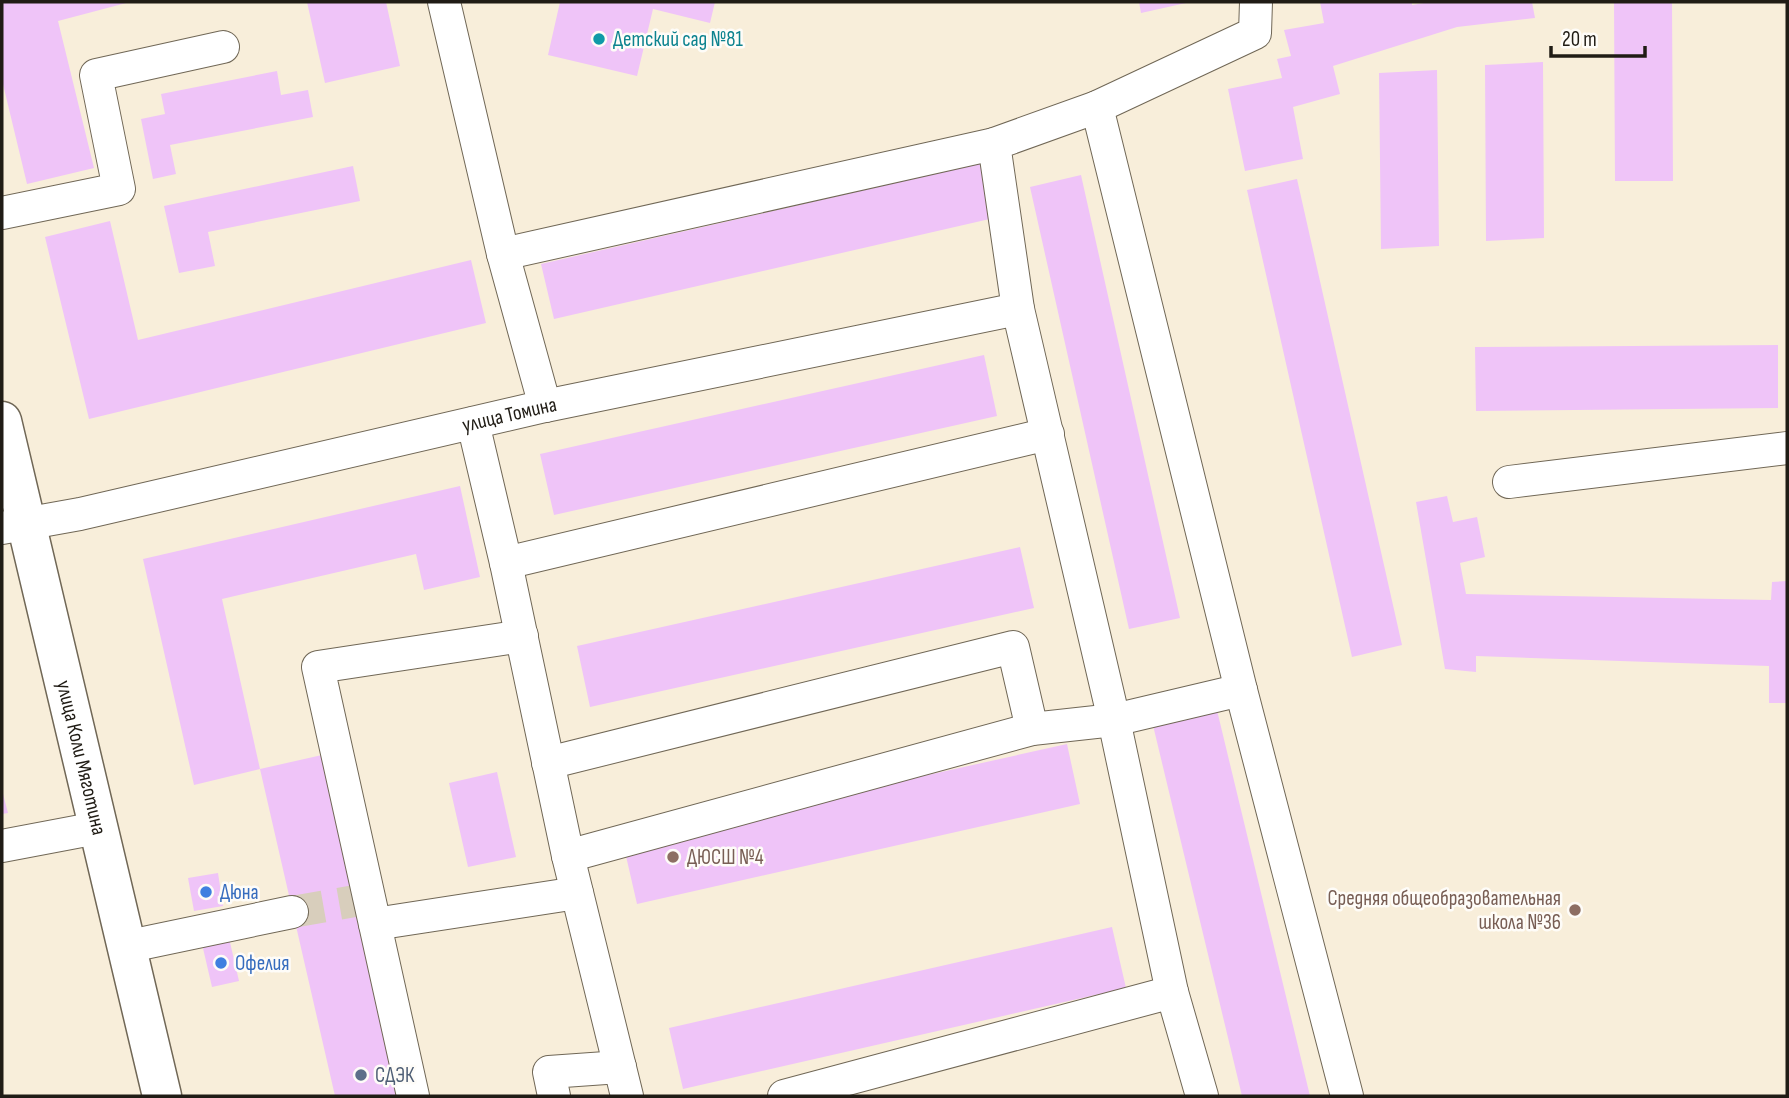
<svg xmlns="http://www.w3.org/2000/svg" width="1789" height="1098" font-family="'Sofia Sans Condensed',sans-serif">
  <rect width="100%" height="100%" fill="#f8eeda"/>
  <!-- building -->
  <path fill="#efc4f8" d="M2,2H130L58,21L94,168L27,184L2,80Z
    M307,2H386L400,66L325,83Z
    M560,2L618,3L715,2L710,23L653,9L637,76L548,55Z
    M1139,2H1186V3L1141,13Z
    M1320,2H1412V5L1430,2H1532L1535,18L1457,27L1333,66L1340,94L1293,107L1303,159L1245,171L1228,89L1282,78L1277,59L1291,56L1284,30L1324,23Z
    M1614,2H1672L1673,181H1615Z
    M1543,62L1544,238L1486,241L1485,65Z
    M1437,70L1439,246L1381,249L1379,73Z
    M277,71L281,95L308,90L313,117L170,145L176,174L153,179L141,119L165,114L161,94Z
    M982,163L994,218L554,319L541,264Z
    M353,166L360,201L208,232L215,266L179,273L164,206Z
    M1081,175L1180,618L1129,629L1030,187Z
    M1297,179L1402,645L1352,657L1247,190Z
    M110,221L138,340L471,260L486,323L89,419L45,237Z
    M1778,345V408L1476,411L1475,347Z
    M984,355L997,416L554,515L540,454Z
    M460,486L480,577L424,590L416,554L222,599L260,769L194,785L143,559Z
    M1447,496L1453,522L1477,517L1485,557L1460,563L1466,594L1771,600L1772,582L1787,581V703H1769V666L1476,656V672L1445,669L1416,502Z
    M1020,547L1034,608L590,707L577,646Z
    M1215,702L1310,1096H1242L1151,717Z
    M1067,744L1080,804L637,904L623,843Z
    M322,755L400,1096H335L260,769Z
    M497,772L516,857L468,867L449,783Z
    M2,790L8,813L2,814Z
    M218,873L223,906L194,911L188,878Z
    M1112,927L1126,988L683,1089L669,1028Z
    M229,938L239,981L212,987L202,944Z"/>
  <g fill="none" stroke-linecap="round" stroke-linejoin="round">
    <!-- minor-tunnel -->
    <path stroke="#d8cebc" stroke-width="32" stroke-dasharray="32 16" stroke-linecap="butt" d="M292,912L355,901"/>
    <defs>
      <g id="minor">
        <path d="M444,2L503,254"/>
        <path d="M1097,107L1241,690L1347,1096"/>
        <path d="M2,213L119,189L96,75L223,47"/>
        <path d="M545,406L503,254L994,144"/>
        <path d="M473,423L506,563L568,856L627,1096"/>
        <path d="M1509,482L1787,448"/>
        <path id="s1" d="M2,528L80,514L545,406L1018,309"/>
        <path d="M506,563L1048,434"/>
        <path d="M548,763L1013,647L1032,729"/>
        <path d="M2,846L97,828"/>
        <path d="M568,856L1032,729L1114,720L1241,690"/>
        <path d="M375,924L577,893"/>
        <path d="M125,947L292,912"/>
        <path d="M413,1096L318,667L522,636"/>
        <path d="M554,1096L549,1072L620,1067"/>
        <path d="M784,1096L1172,992"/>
        <path d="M1202,1096L1172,992L1114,720L1018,309L994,144L1097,107L1255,33L1256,2"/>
      </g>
      <g id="major">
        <path id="s2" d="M2,421L162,1096"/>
      </g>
    </defs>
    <!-- minor casing -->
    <use href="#minor" stroke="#706756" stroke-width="34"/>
    <!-- major casing -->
    <use href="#major" stroke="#706756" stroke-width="41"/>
    <!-- minor -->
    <use href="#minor" stroke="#fff" stroke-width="32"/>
    <!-- major -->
    <use href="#major" stroke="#fff" stroke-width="38"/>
  </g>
  <!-- markers -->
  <circle fill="#0f9aa8" stroke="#fefcf8" stroke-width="2.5" cx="599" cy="39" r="7"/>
  <g fill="#8d6e63" stroke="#fefcf8" stroke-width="2.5">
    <circle cx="673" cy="857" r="7"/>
    <circle cx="1575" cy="910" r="7"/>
  </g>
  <g fill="#3f7fe0" stroke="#fefcf8" stroke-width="2.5">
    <circle cx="206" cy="892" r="7"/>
    <circle cx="221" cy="963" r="7"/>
  </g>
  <circle fill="#5c6f8a" stroke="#fefcf8" stroke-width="2.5" cx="361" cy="1075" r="7"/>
  <g text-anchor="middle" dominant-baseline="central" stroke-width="5" stroke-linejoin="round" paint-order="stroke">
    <!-- culture labels -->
    <g font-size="21" fill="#0d838f" stroke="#fefcf8" text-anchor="start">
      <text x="613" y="39">Детский сад №81</text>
    </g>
    <!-- street labels -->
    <g font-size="21" fill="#201c15" stroke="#fefcf8">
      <text stroke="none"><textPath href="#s1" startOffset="520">улица Томина</textPath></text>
      <text stroke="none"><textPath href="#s2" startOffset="346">улица Коли Мяготина</textPath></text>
    </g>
    <!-- education labels -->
    <g font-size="21" fill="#785e54" stroke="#fefcf8" text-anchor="start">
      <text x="687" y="857">ДЮСШ №4</text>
      <text x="1561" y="898" text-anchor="end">Средняя общеобразовательная<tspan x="1561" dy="24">школа №36</tspan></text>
    </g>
    <!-- shop labels -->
    <g font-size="21" fill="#366cbe" stroke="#fefcf8" text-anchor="start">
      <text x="220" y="892">Дюна</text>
      <text x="235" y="963">Офелия</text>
    </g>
    <!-- service labels -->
    <g font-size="21" fill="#4e5e75" stroke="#fefcf8" text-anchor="start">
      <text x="375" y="1075">СДЭК</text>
    </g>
  </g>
  <!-- border -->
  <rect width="1789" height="1098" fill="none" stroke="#201c15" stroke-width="7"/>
  <!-- scale -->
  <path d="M1551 46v10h94v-10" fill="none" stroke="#201c15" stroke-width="3.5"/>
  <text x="1562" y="46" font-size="21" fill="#201c15" stroke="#fefcf8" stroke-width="5" paint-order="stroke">20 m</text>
</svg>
